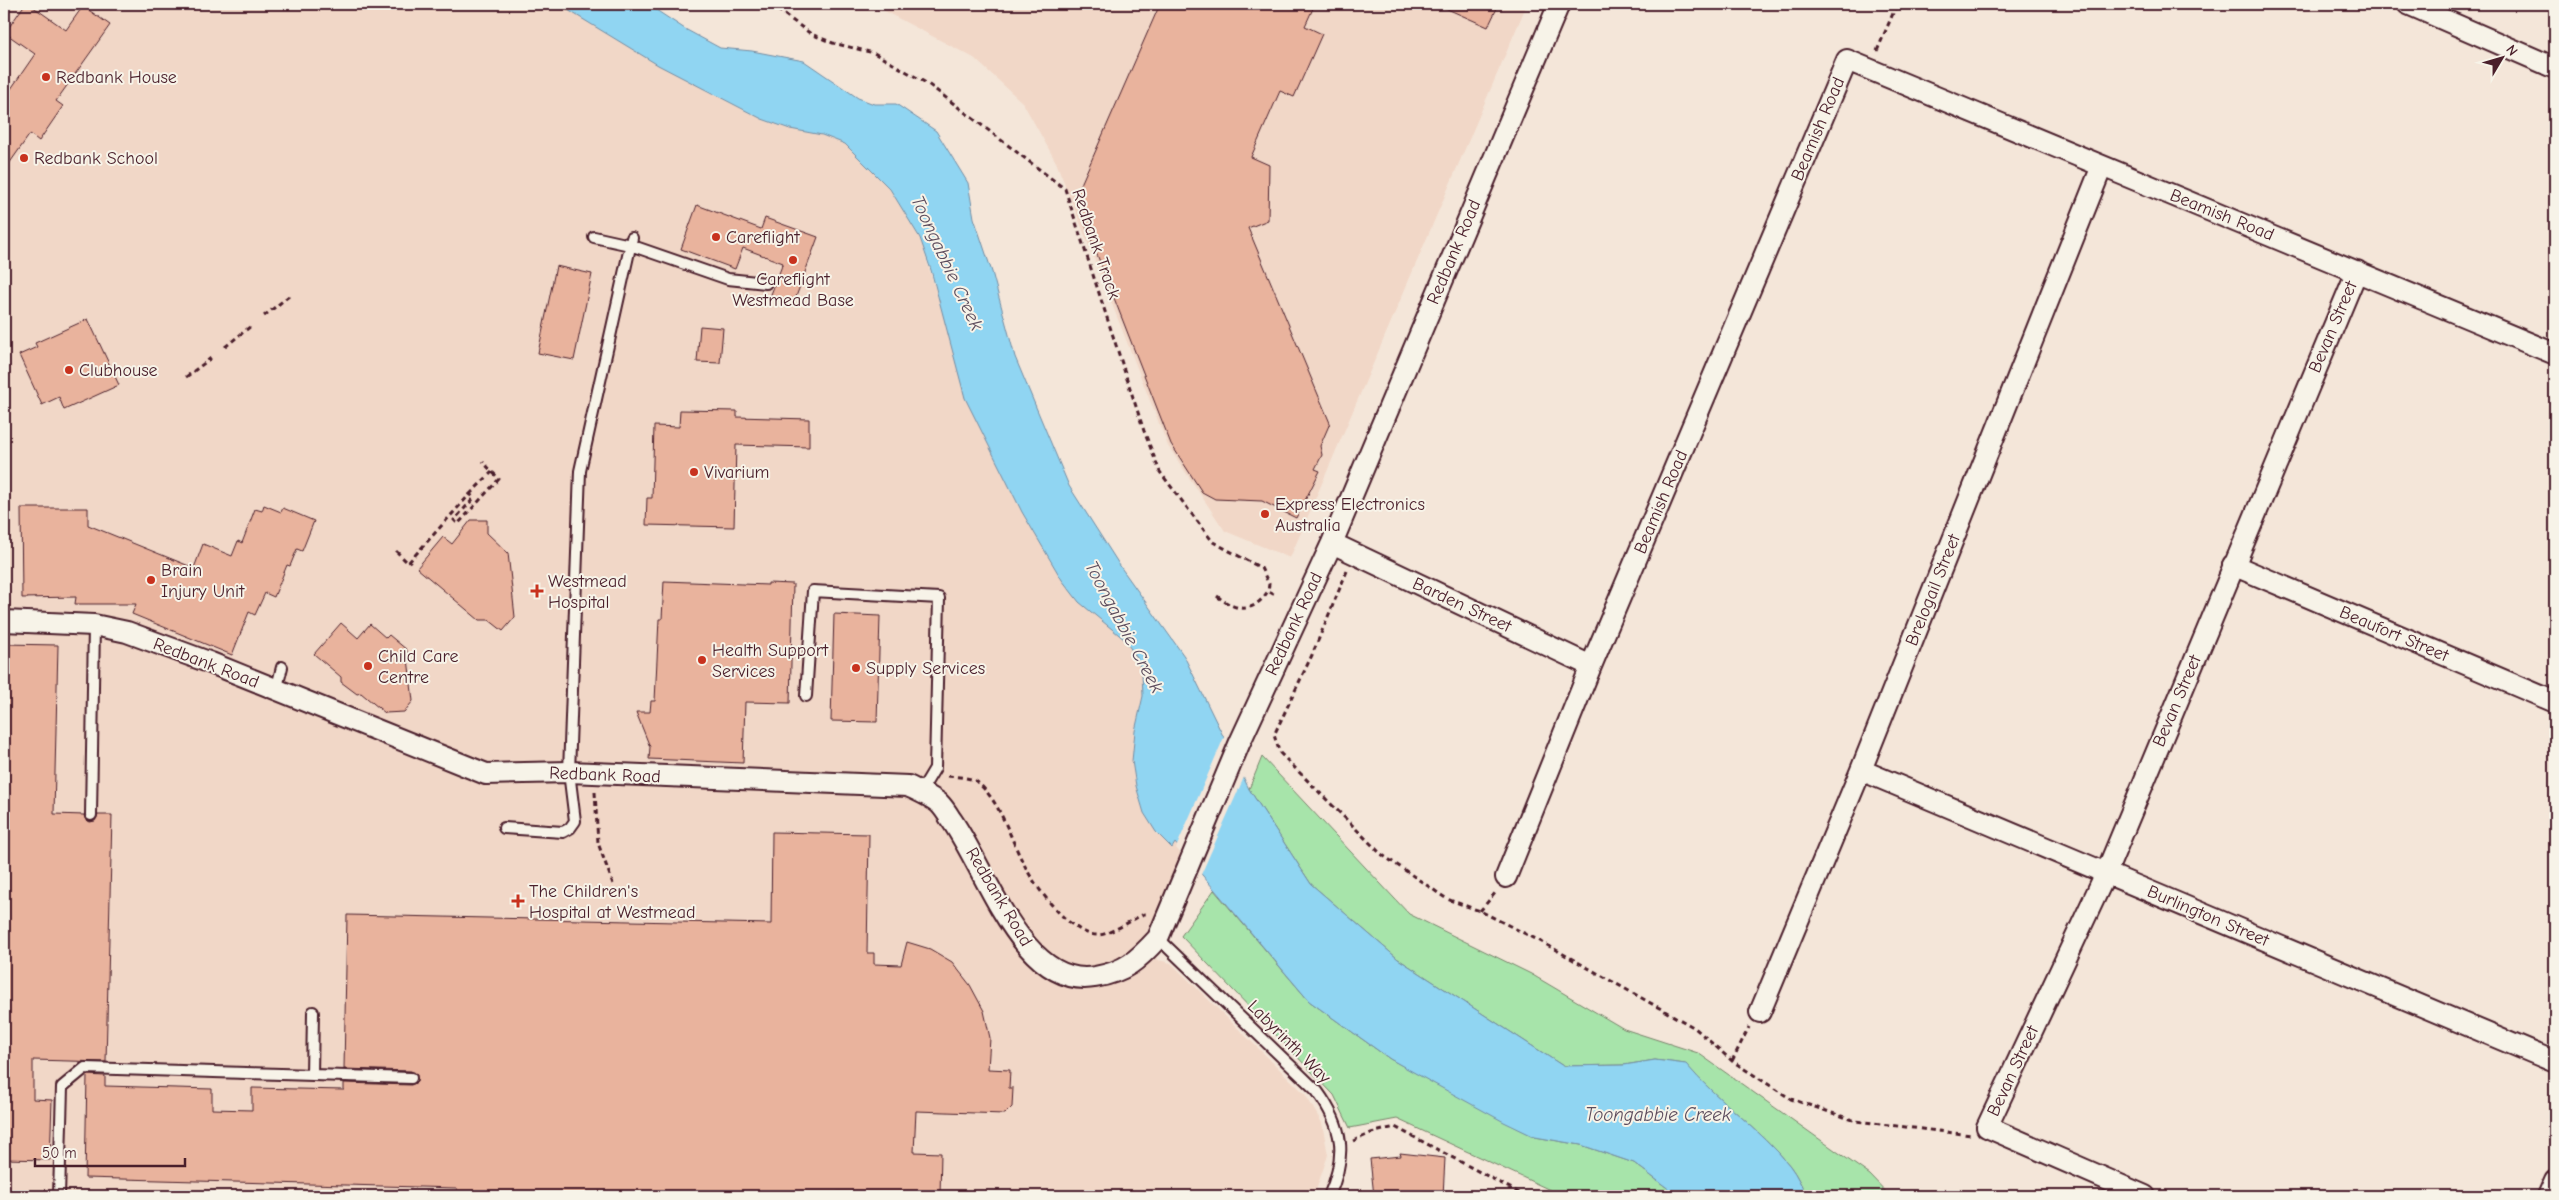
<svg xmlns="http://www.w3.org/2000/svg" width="2559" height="1200" font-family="'Comic Neue',sans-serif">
  <rect width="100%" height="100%" fill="#f4e6d9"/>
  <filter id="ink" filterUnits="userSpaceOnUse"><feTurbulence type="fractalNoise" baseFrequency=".02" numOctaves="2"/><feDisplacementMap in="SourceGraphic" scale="10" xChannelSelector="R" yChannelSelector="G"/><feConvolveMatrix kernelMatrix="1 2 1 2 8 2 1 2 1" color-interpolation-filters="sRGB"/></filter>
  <g filter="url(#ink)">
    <!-- built -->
    <path fill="#f1d7c7" d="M4,4H558L712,93L762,119L790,129L822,135L845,144L867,164L890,189L920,238L942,311L1009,486L1022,512L1062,580L1124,639L1137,658L1142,674L1143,696L1135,731L1132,761L1136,786L1144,813L1172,847L1175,843L1184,854L1159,911L1140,943L1158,960L1171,963L1305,1094L1322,1123L1328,1155L1314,1196H4Z
      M871,4H1527L1290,558L1225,531L1168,446L1056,162L1023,103L974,58Z"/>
    <!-- green -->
    <path fill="#a7e4aa" stroke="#78826a" d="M1262,757L1409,914L1531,974L1624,1029L1698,1053L1870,1175L1890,1196H1807C1802,1187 1797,1175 1790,1166C1760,1128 1717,1101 1685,1064L1655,1060L1624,1065L1563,1066L1398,959L1311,884L1249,789Z
      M1214,890L1309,1001L1390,1059L1535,1137L1581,1145L1634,1163L1678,1196H1563L1397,1119L1350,1128L1334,1095L1181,936Z"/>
    <!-- water -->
    <path fill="#90d5f2" stroke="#748ca2" d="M558,4H647L685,29L720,48L752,51L804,61L858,98L874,104H896L936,131L968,183L974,218L992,272L1015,357L1069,486L1122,569L1184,656L1249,789L1311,884L1398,959L1563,1066L1624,1065L1655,1060L1686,1064C1717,1101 1760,1128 1790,1166C1797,1175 1802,1187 1807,1196H1678L1634,1163L1581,1145L1535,1137L1504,1122L1431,1082L1390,1059L1309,1001L1175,843L1172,848L1156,832L1144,813L1136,786L1132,761L1135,731L1143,696L1142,674L1137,658L1124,639L1079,602L1062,580L1022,512L965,398L931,270L920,238L890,189L845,144L822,135L790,129L762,119L658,65Z"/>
    <!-- pier -->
    <path fill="#f4e6d9" d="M1225,735L1245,775L1200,877L1176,848Z"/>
    <!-- building -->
    <path fill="#e9b39d" stroke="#4a1f2b" d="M25,4H29L66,30L83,6L110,25L56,101L63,106L39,141L30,134L4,171V99L35,54L5,33Z
      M1160,4H1315L1305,26L1322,34L1294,97L1280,91L1251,157L1269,165L1268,220L1248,228L1330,423L1320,446L1322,455L1315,469L1320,471L1296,518L1262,501L1215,499L1202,492L1171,444L1075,198Z
      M1436,4H1499L1488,27Z
      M697,205L761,229L765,218L818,237L793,305L770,297L783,263L743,248L735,269L681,249Z
      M556,266L592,274L574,360L538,353Z
      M88,319L119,385L64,410L59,397L42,405L19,355L37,347L35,343Z
      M700,326L723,328L720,363L697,362Z
      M680,410L737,411V417L809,419V447L736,445L734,527L646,525L647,498H652L654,426L679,427Z
      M264,505L281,512L283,508L314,521L302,551L297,549L290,566L287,565L274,597L265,593L255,615L249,612L232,655L132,614L136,604H75L76,597L22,598L21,508H88V525L194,568L203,544L232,556L238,541L242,543L255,509L262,511Z
      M471,520H487V533L508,553L515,617L503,631L489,620H479L417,568L443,537L452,544Z
      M664,581L768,585V583L793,584L790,703L745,702L743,763L649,759L650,747L636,712H650L651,701H655L659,619H662Z
      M834,614L880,616L877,722L831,721Z
      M341,623L358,638L370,624L386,638L389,635L407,650L413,701L404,712L385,713L361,693L357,694L341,682V677L314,654Z
      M4,644L58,645L54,814L84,815L85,819L90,822L95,821L98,815H112L106,1062L33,1060V1099L52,1100L50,1160L4,1159Z
      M772,832L869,834L867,953H874V964L901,965L907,942L930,949L952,962L970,985L984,1011L990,1038L988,1069L1010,1070L1009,1088H1013L1012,1107L1005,1114L916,1111L914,1152L941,1153L940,1195L837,1192V1196H457V1188L85,1178L87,1075L105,1076V1086L212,1089V1109L252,1110V1088L344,1090V1083L411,1085L417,1082V1075L411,1071L344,1069L347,915L771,924Z
      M1400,1153L1445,1158L1443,1196H1374L1370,1159L1401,1156Z"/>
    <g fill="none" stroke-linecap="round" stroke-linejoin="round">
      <defs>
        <path id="service" d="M594,237L630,245L728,279L766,283
          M276,691L282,667
          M806,696L813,591L939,598L935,768L920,793
          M91,815L94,625
          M504,828L563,832L570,828L575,821L569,772L580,471L632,238
          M1158,938L1317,1091C1344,1128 1347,1155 1329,1196
          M312,1075L313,1012
          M59,1196L62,1087L85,1068L411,1078"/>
        <path id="minor" d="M2408,4L2555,68
          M1332,543L1591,666
          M2233,565L2555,702
          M4,621L94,625L127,632L211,663L486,774L569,772L908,786C918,791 930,796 939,803C943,807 947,813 950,818C985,865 1022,990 1095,977C1125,972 1138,960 1158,938L1240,742L1332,543L1559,4
          M1861,770L2555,1062
          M1506,877L1591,666L1847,60L2555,354
          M1760,1012L1861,770L2102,166
          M2145,1196L1987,1127L2106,873L2357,271
          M2548,1196L2555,1180"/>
      </defs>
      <!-- service casing -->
      <use href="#service" stroke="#4a1f2b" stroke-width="14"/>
      <!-- minor casing -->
      <use href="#minor" stroke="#4a1f2b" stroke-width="24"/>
      <!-- path -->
      <path stroke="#4a1f2b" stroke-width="3" stroke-dasharray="5 4" stroke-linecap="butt" d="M770,4L811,34L833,43L874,53L928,84L1065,189L1144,431L1160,472L1213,542L1261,568L1269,584L1268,591L1277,596
        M1877,51L1897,4
        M264,316L289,296
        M225,347L251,326
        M186,377L211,358
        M470,494L492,472
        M396,551L408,563L470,494L474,498L454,520L458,524L499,479L483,462
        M1347,571L1312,655L1274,735L1280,753L1381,854L1447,899L1480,911L1540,941L1695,1028L1732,1061L1791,1099L1856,1121L1971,1135
        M1217,596C1237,612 1253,614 1268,591
        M948,776C956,777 971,777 977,782C1002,803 1010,840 1026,868C1037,889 1072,937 1099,935C1111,934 1133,919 1144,914H1148
        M595,792L598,843L613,884
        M1480,911L1496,892
        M1732,1061L1749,1027
        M1353,1141L1371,1133L1395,1127L1525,1196"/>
      <!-- service -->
      <use href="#service" stroke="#f7f3e8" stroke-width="10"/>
      <!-- minor -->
      <use href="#minor" stroke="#f7f3e8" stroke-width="20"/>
    </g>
  </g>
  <!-- markers -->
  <g fill="#c8321e" stroke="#f7f3e8" stroke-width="2">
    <circle cx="46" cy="77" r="5"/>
    <circle cx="24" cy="158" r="5"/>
    <circle cx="716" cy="237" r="5"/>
    <circle cx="793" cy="260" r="5"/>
    <circle cx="69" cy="370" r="5"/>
    <circle cx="694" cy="472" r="5"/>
    <circle cx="1265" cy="514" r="5"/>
    <circle cx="151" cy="580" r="5"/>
    <path d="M534.5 583.5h5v5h5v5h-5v5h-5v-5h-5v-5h5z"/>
    <circle cx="702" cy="660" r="5"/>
    <circle cx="368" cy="666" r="5"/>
    <circle cx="856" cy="668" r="5"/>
    <path d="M515.5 893.5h5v5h5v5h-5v5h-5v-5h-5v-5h5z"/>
  </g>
  <g text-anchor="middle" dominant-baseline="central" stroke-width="4" stroke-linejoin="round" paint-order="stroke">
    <!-- poi labels -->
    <g font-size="18" fill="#4a1f2b" stroke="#f7f3e8" text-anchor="start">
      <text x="56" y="77">Redbank House</text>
      <text x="34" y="158">Redbank School</text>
      <text x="726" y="237">Careflight</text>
      <text x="793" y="279" text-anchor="middle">Careflight<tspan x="793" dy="21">Westmead Base</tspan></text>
      <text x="79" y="370">Clubhouse</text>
      <text x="704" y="472">Vivarium</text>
      <text x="1275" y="504">Express Electronics<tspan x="1275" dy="21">Australia</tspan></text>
      <text x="161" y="570">Brain<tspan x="161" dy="21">Injury Unit</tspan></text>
      <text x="548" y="581">Westmead<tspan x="548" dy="21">Hospital</tspan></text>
      <text x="712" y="650">Health Support<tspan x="712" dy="21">Services</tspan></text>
      <text x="378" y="656">Child Care<tspan x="378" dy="21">Centre</tspan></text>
      <text x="866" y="668">Supply Services</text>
      <text x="529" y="891">The Children's<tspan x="529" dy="21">Hospital at Westmead</tspan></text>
    </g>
    <!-- street labels -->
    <g font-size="18" fill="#4a1f2b" stroke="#f7f3e8">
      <text transform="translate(1818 129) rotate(-67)">Beamish Road</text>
      <text transform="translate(2222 215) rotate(22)">Beamish Road</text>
      <text transform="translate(1096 244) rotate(71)">Redbank Track</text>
      <text transform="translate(1454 252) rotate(-67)">Redbank Road</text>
      <text transform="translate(2333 327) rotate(-67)">Bevan Street</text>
      <text transform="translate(1661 502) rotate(-67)">Beamish Road</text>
      <text transform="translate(1933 590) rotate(-68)">Brelogail Street</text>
      <text transform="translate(1462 605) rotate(25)">Barden Street</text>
      <text transform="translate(1294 624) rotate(-65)">Redbank Road</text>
      <text transform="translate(2394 634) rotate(23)">Beaufort Street</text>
      <text transform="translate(206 663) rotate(21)">Redbank Road</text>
      <text transform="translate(2177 701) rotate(-67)">Bevan Street</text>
      <text transform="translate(605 775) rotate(2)">Redbank Road</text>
      <text transform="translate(999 897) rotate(59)">Redbank Road</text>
      <text transform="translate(2208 916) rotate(23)">Burlington Street</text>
      <text transform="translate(1289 1042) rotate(45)">Labyrinth Way</text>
      <text transform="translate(2013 1071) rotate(-65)">Bevan Street</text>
    </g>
    <!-- water labels -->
    <g font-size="19" font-style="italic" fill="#5c4c5d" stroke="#f7f3e8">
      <text transform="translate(947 263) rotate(65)">Toongabbie Creek</text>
      <text transform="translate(1124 627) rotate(62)">Toongabbie Creek</text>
      <text x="1658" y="1115">Toongabbie Creek</text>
    </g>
  </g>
  <!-- margin -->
  <rect width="2559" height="1200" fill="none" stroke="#f7f3e8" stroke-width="20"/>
  <rect x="10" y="10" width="2539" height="1180" fill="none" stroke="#4a1f2b" stroke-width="2" filter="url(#ink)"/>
  <!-- north arrow -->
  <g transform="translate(2502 58) rotate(52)" stroke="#f7f3e8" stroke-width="4" paint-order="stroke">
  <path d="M0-4L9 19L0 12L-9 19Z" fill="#4a1f2b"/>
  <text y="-8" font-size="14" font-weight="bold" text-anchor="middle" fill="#4a1f2b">N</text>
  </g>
  <!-- scale -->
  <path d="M35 1158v8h150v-8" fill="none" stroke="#4a1f2b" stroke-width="2.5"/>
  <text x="42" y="1158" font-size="15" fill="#4a1f2b" stroke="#f7f3e8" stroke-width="4" paint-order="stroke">50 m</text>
</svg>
